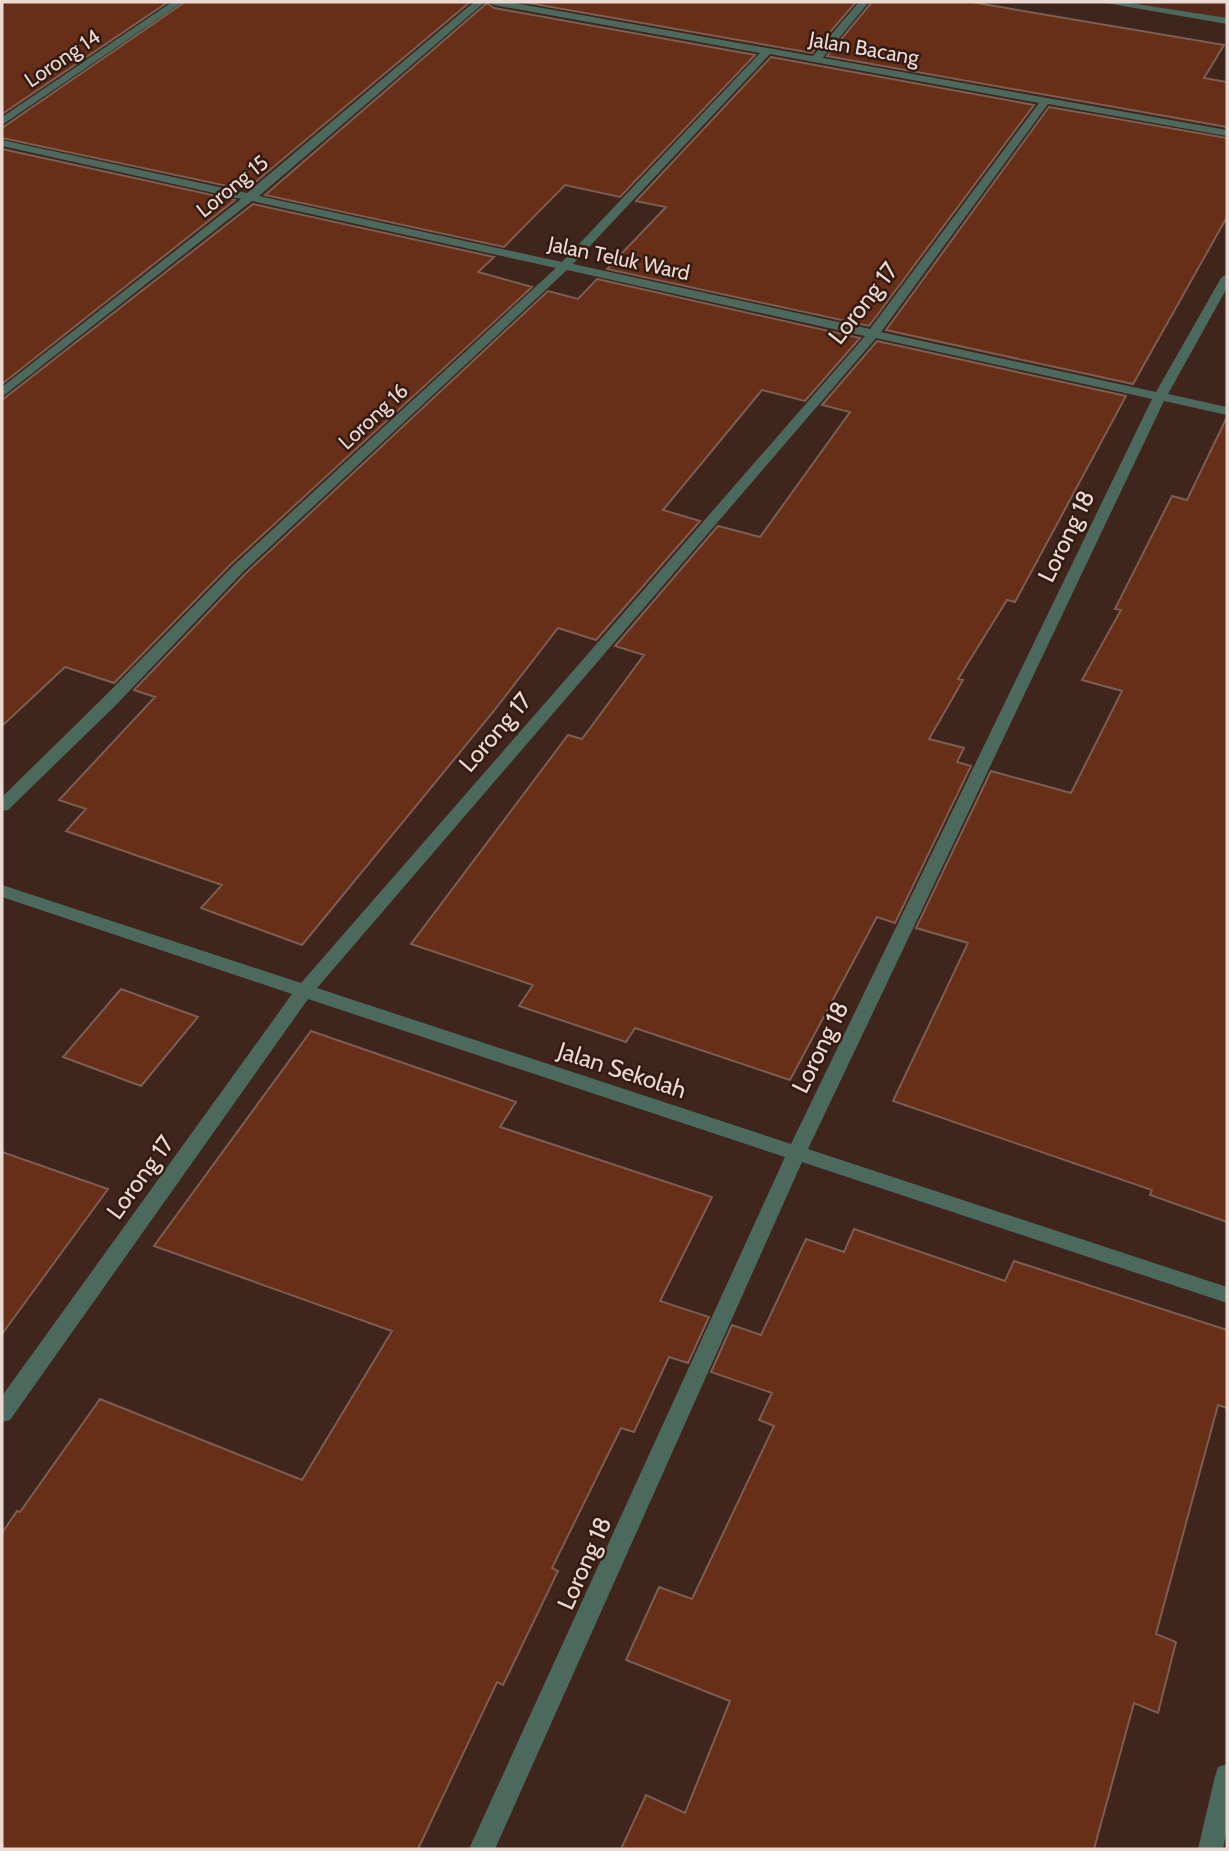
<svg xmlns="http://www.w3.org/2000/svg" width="1229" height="1851" font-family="Cabin,sans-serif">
  <rect width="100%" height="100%" fill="#3f251c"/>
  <!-- green -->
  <path fill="#532a1b" d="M1105,2H1227V21Z"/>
  <!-- building -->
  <path fill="#672e18" stroke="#7c5e53" stroke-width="2" d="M2,2H168L2,114Z
    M185,2H470L246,190L2,138V128Z
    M523,2H856L812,53Z
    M872,2H971L1224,45L1204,78L1227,82V127L827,56Z
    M487,3L494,8L755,55L620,197L565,185L504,247L265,195Z
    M771,57L1034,105L869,326L607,269L666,207L636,201Z
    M1049,107L1227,138V217L1133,384L886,330Z
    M2,149L235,200L2,384Z
    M253,204L494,257L478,272L532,287L231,564L114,683L65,667L2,726V400Z
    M597,279L860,338L805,401L762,390L663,510L700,521L596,640L558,628L493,712L302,945L201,908L222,885L66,831L86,809L59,800L155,697L134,690L245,574L548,291L578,299Z
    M877,341L1126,396L1015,602L1007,600L958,679L963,680L929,739L964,748L957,762L971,766L895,923L877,917L790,1080L635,1028L626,1042L519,1006L533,985L411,944L568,735L582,739L644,655L615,646L718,526L760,537L850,412L822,405Z
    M1227,417V1222L1150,1195L1152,1190L893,1101L968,943L916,928L991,771L1071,793L1122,691L1082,680L1121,610L1115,609L1172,496L1187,500Z
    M121,989L198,1017L141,1086L63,1057Z
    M311,1031L516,1102L500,1127L712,1197L660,1301L709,1317L688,1363L669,1357L634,1432L621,1428L552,1568L558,1571L503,1685L497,1682L418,1849H2V1533L17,1511L20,1512L100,1399L302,1480L392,1331L154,1246Z
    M2,1152L108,1189L2,1334Z
    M854,1229L1005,1281L1014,1261L1227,1330V1408L1218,1405L1156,1634L1176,1642L1158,1713L1134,1703L1094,1849H621L646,1795L685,1813L730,1701L626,1660L659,1587L692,1599L774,1426L759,1420L772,1393L711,1372L732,1325L761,1335L806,1239L844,1252Z"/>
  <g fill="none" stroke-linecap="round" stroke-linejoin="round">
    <!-- lane -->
    <path fill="#4c695e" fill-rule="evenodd" d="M859,2H869L820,61H812V57Z"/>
    <!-- street -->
    <path fill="#4c695e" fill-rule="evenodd" d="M172,2H183L2,125V117Z
      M474,2H485L259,196L562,262L760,53L494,5L489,2H509L1227,130V136L1048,104L881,332L1156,392L1221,278L1227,274V288L1168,394L1227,407V415L1164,401L808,1149L1227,1287V1303L802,1162L495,1849H469L785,1157L308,999L10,1420L2,1422V1396L292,994L2,897V885L301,983L865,336L567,270L243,572L115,706L8,810L2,811V797L103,698L233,566L556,268L252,201L2,397V387L241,199L2,146V140L247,193ZM770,54L1039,103L870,329L573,264ZM876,338L1152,399L791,1144L317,988Z
      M1100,2H1123L1227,18V24Z
      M1227,1764V1828L1223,1849H1198L1215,1776L1218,1767Z"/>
  </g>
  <g text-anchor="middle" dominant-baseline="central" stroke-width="5" stroke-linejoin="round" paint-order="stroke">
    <!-- far-street labels -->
    <g font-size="21" fill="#ebd9d3" stroke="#341b12">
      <text transform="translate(864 48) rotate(10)">Jalan Bacang</text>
      <text transform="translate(62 58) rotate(-34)">Lorong 14</text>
      <text transform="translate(232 186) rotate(-39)">Lorong 15</text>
      <text transform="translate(619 258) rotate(12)">Jalan Teluk Ward</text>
      <text transform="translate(373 416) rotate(-43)">Lorong 16</text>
    </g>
    <!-- street labels -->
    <g font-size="24" fill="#ebd9d3" stroke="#341b12">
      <text transform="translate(863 303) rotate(-52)">Lorong 17</text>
      <text transform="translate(1066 536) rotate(-64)">Lorong 18</text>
      <text transform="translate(495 732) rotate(-49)">Lorong 17</text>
      <text transform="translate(820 1047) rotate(-64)">Lorong 18</text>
      <text transform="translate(622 1070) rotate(18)">Jalan Sekolah</text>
      <text transform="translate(140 1177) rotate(-54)">Lorong 17</text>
      <text transform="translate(584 1563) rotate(-66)">Lorong 18</text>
    </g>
  </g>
  <!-- border -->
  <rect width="1229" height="1851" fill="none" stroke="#ebd9d3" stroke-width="7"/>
</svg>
